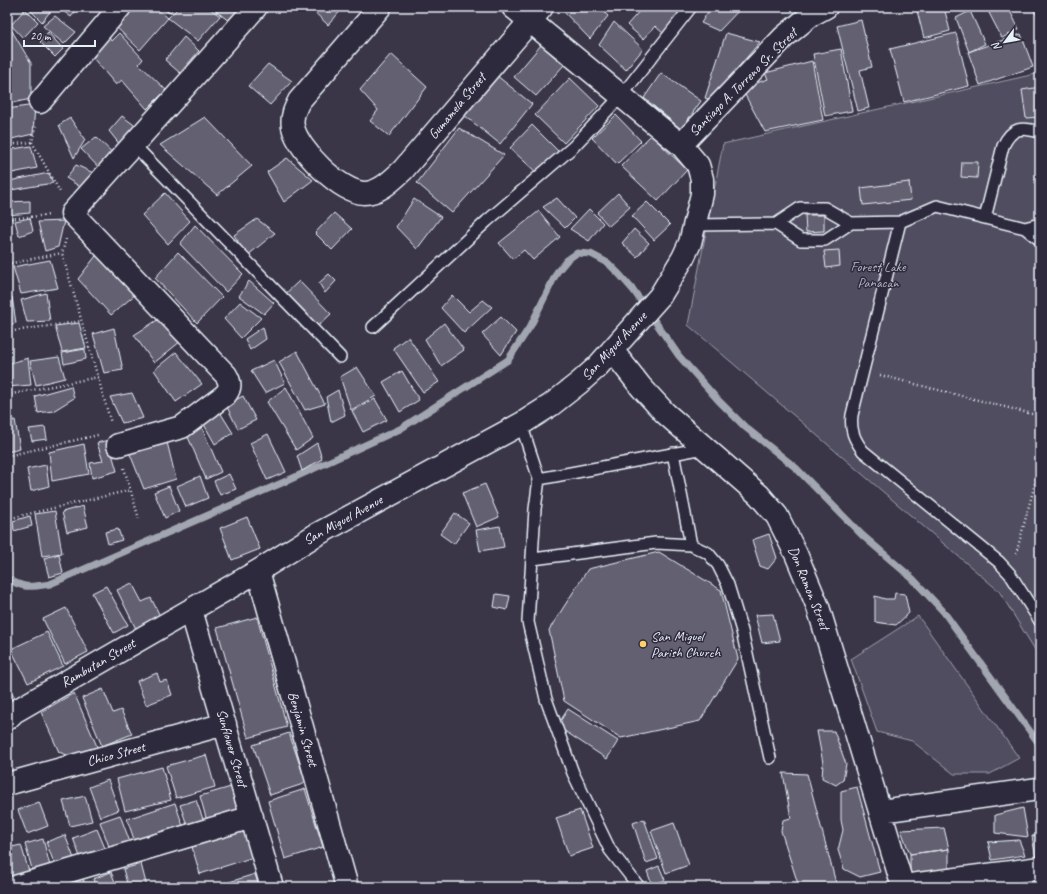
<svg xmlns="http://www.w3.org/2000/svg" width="1047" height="894" font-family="Caveat,sans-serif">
  <rect width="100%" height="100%" fill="#3a3648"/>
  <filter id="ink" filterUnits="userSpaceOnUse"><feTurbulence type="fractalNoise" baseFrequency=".025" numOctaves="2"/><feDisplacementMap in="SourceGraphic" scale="8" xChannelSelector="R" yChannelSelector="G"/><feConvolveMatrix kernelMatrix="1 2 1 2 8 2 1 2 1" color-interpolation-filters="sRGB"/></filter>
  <g filter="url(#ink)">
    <!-- green -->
    <path fill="#504e5f" stroke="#9ca0ac" d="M1040,73V658L999,591L688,325L723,144Z
      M918,616L1019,758L990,774H954L912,741L877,732L851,659Z"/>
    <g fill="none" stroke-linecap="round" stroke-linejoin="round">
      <!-- stream -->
      <path stroke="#a2a6b1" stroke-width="7" d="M7,578C23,589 31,587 50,584L291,479L400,429L508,360L531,325L557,272L567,260L577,253L591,254L608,263L620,275L634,291L679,356L718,400L745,427L796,468L862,535L913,579L943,611L1040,745"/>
    </g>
    <!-- building -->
    <path fill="#636171" stroke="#e8f1f8" d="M27,7H49L52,9L42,22Z
      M58,7H79L71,17Z
      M128,7H155L168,18L140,50L113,24Z
      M161,7H175L169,13Z
      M179,7H208L220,16L198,41L168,18Z
      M211,7H245L230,22Z
      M309,7H344L328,25Z
      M566,7H599L608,16L590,39L563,11Z
      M643,7H676L682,13L664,34L655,26L643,39L627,25Z
      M711,7H742L719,31L701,23Z
      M916,7H944L950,31L924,38Z
      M986,7H1008L1019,29L1002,38Z
      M1032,7H1040V16L1038,17Z
      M25,9L38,22L23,38L11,25Z
      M970,11L985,44L969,52L956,18Z
      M55,16L76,32L64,44L43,26Z
      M861,20L872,67L860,70L869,108L858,111L837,26Z
      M614,22L643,49L626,70L599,45Z
      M12,31L31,63V99L7,104V33Z
      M48,32L63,49L55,57L40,42Z
      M119,33L143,59L139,64L166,90L147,109L122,80L116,85L93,58L108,35L111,41Z
      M726,33L760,42L710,100L705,98Z
      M956,33L969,86L904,102L890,49Z
      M1021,34L1033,67L980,85L968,52Z
      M184,37L199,51L180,73L165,60Z
      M541,45L564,65L536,96L514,77Z
      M841,49L852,111L825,116L813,54Z
      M391,54L427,87L389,136L370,121L378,110L360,90Z
      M812,61L823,120L765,132L744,93L754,84L768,79L765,73Z
      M268,64L292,81L270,105L248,86Z
      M661,73L701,101L681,129L644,98Z
      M496,75L532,104L500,144L464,115Z
      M570,78L599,106L564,143L535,115Z
      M1040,87V117L1026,118L1022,90Z
      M35,105L33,134L7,140V109Z
      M616,115L641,141L617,164L592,138Z
      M122,116L141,130L124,150L109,131Z
      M205,117L252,166L217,195L160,145Z
      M70,118L85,140L74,158L59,125Z
      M532,125L559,152L538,174L510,148Z
      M459,128L504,155L452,213L417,183Z
      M651,135L687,170L658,201L621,166Z
      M96,137L119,159L105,174L81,149Z
      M31,146L37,168L7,174L11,196L7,197V150Z
      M287,158L313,180L284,202L267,172Z
      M962,162H978L977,178L961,177Z
      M76,165L102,177L90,193L66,178Z
      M49,173L53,183L11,190L9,181Z
      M909,182L911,200L863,205L861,188Z
      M165,193L190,221L168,244L142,215Z
      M618,193L630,207L609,226L597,213Z
      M557,198L575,218L565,228L543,207Z
      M414,199L441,217L417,249L396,227Z
      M30,201V213L7,215V202Z
      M647,202L670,225L654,240L632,216Z
      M589,209L603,223L589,241L570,229Z
      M539,211L560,237L533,260L524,250L513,259L499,243Z
      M334,213L352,229L332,250L315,233Z
      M805,215H824V231L806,232Z
      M30,218L33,231L19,236L15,221Z
      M257,219L275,233L247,256L234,235Z
      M64,221L58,247L45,251L38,222Z
      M195,225L243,274L226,292L180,244Z
      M634,229L649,243L637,257L622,243Z
      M839,250L840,266L826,268L824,251Z
      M99,252L137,293L111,315L78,279Z
      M178,252L222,297L197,323L155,278Z
      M50,260L58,288L21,294L13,267Z
      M329,274L336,281L325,293L319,283Z
      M249,281L274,303L264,314L239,296Z
      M299,281L331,314L316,328L284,295Z
      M46,293L50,321L27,322L21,300Z
      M452,295L469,312L483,300L492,307L464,333L441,308Z
      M12,297L16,323L7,326V298Z
      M240,302L261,318L241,338L224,319Z
      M501,317L516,332L501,355L482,334Z
      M159,319L181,341L154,363L134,335Z
      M79,323L86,348L62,352L55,326Z
      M444,323L464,350L441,366L425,339Z
      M263,327L266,339L250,350L245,339Z
      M114,328L123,370L104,373L93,334Z
      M408,337L439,382L423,392L393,348Z
      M85,349L86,359L64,364L62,353Z
      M297,351L325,404L305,410L279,362Z
      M176,352L202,384L176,402L154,370Z
      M59,357L65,378L36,385L30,361Z
      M28,358L31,385L7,387V364Z
      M274,360L285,383L265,393L251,371Z
      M357,367L376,396L351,410L340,377Z
      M402,371L419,400L400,412L383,382Z
      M71,386L74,398L53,411L38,413L35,396Z
      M286,387L313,438L296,450L267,402Z
      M338,390L345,415L331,422L326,397Z
      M132,393L143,418L122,423L110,397Z
      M243,396L256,420L238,429L226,405Z
      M7,399H9L12,420L7,421Z
      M375,399L387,420L363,432L352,411Z
      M218,409L233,433L215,444L201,419Z
      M15,420L20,449L7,452V422Z
      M200,423L221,472L206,479L185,430Z
      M45,427L47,439L32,441L29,429Z
      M268,434L286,472L267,480L250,443Z
      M166,438L176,479L144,489L128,449Z
      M108,440L117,471L92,478L90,463L103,461L97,443Z
      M317,443L322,459L302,471L297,456Z
      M84,444L89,474L52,481L49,452Z
      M46,465L49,486L31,491L27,469Z
      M229,474L236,489L220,495L214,481Z
      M200,476L208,498L186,507L177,486Z
      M485,484L499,517L476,527L462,493Z
      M169,486L179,511L165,518L154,492Z
      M83,506L88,527L67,532L62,512Z
      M55,511L62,553L42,556L35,514Z
      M455,513L469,523L454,544L440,534Z
      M30,516L32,526L14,531L13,521Z
      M247,517L260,549L232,560L220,528Z
      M500,526L504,547L480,551L476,530Z
      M118,529L122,540L108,544L105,532Z
      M769,534L777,558L768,569L760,566L752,540Z
      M659,552L721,590L738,659L700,721L621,738L564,701L549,630L588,569Z
      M59,554L63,573L49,577L44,558Z
      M132,583L142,602L151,598L161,618L136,629L117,590Z
      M106,586L128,625L114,633L92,593Z
      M895,593L905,594L909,613L896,625L875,622V596L885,599H894Z
      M496,594L510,596L507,610L494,607Z
      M66,608L88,652L65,664L43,619Z
      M773,614L780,641L762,643L755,615Z
      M257,617L287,727L248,738L217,628Z
      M47,632L63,666L28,683L11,649Z
      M157,673L160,682L167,680L172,695L146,705L137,681Z
      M103,689L113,713L121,710L132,734L102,746L82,698Z
      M74,693L99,751L77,759L59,752L41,712Z
      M13,694L20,705L7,713V697Z
      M568,709L618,741L607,759L557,726Z
      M817,731H834L846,764L843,780L836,785L822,778L823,763Z
      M289,733L306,783L270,795L253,745Z
      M206,755L215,787L176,798L166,766Z
      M162,767L171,800L125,811L117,779Z
      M783,773L807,774L837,887H799L781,831L783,820L791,818Z
      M108,780L119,810L100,817L89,787Z
      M231,787L239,817L208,825L200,796Z
      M857,787L880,872L860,877L844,869L838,850L843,830L841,820V791Z
      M305,789L323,847L285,859L268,801Z
      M85,796L92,821L70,826L63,801Z
      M196,800L203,819L187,825L180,805Z
      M39,802L48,826L27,834L18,810Z
      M175,803L184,829L136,845L127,819Z
      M1023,808L1028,837L995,833V815Z
      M580,810L593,848L569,856L556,818Z
      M120,815L131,845L111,852L100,822Z
      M644,819L658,859L646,863L633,823Z
      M674,823L689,865L666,873L651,831Z
      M944,828L949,849L910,854L901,830Z
      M97,829L107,853L82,862L73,838Z
      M246,830L254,857L200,874L192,847Z
      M65,835L75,861L56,868L46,842Z
      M1040,835V859H1036L1032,836Z
      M43,839L51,870L34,876L25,844Z
      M1019,840L1025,855L992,860L988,842Z
      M21,845L30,875L7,882V848Z
      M949,849V870L910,877V854Z
      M141,864L147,887H128L123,869Z
      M659,866L665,880L652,885L647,871Z
      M111,872L117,887H96L93,879Z
      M255,874L259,887H227L226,883Z
      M1040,878V887H1021L1019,880Z
      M83,879L86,887H62Z"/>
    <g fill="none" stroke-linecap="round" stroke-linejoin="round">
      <defs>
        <path id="service" d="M134,145L340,357
          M985,218L1003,146C1012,127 1021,127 1040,132
          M900,222L852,415C850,430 854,439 863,451L999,562L1010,574L1040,621
          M776,224L801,240H825L851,223
          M695,225L776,224L800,208H825L851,223L900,222L937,206L1025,228L1040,240
          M1025,228L1040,224
          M373,327L487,221L573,147L622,95L691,7
          M521,424L539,479L535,509L528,622L546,699L573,773L610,850L639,887
          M673,453L691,545
          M539,479L704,448
          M533,559L656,543L691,545L708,553L718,565L728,585L742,631L770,758"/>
        <path id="minor" d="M380,7L299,101C295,109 291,117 293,127C298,150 340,192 364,193C380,193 393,179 403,170L542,7
          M40,102L120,7
          M681,145L784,37L811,15L826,7
          M612,350L641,387L665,413L759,495L777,516L796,554L818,607L903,887
          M118,445L182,427L225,395C231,388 231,383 226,375L72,213L256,7
          M258,571L347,887
          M191,610L272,887
          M7,719L14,712L258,571L314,536L521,424L551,405L579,383L597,367L660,296L683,258L690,243L702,194V179L698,165L681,145L513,7
          M7,784L225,724
          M881,811L1038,789
          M903,886L1040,868
          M15,887L252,817"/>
      </defs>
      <!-- service casing -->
      <use href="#service" stroke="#e8f1f8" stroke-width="14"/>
      <!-- minor casing -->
      <use href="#minor" stroke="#e8f1f8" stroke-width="25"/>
      <!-- path -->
      <path stroke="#e8f1f8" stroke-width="2.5" stroke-dasharray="1 3" stroke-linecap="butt" d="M32,142L60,192
        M7,145L32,142L36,125
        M7,219L50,215
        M66,239L62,253L111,423
        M7,264L62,253
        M7,332L82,321
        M880,375L1040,416
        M7,395L98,377
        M7,456L98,435
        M124,468L139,519
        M7,519L131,490
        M1016,554L1040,465"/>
      <!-- service -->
      <use href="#service" stroke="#2f2a3d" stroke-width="11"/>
      <!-- minor -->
      <use href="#minor" stroke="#2f2a3d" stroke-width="22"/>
    </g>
  </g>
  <!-- markers -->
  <circle fill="#ffd166" stroke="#2f2a3d" stroke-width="1.5" cx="643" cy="644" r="4"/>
  <g text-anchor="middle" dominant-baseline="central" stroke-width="3" stroke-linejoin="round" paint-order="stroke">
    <!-- street labels -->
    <g font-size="14" fill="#e8f1f8" stroke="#2f2a3d">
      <text transform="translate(743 82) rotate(-45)">Santiago A. Torreno Sr. Street</text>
      <text transform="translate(457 106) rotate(-50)">Gumamela Street</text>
      <text transform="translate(614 346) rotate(-47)">San Miguel Avenue</text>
      <text transform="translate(343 520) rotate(-29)">San Miguel Avenue</text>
      <text transform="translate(809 588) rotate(68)">Don Ramon Street</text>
      <text transform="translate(98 663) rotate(-30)">Rambutan Street</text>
      <text transform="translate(303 729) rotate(74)">Benjamin Street</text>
      <text transform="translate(232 748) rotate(74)">Sunflower Street</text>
      <text transform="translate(116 754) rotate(-15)">Chico Street</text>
    </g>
    <!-- park labels -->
    <g font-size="14" fill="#b3b8c2" stroke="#2f2a3d">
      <text x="878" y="266">Forest Lake<tspan x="878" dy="16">Panacan</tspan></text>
    </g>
    <!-- poi labels -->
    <g font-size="14" fill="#e8f1f8" stroke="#2f2a3d" text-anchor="start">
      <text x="651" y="636">San Miguel<tspan x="651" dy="16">Parish Church</tspan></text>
    </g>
  </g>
  <!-- margin -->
  <rect width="1047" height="894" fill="none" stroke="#2f2a3d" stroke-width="24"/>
  <rect x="12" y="12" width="1023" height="870" fill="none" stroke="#e8f1f8" stroke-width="1.5" filter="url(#ink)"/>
  <!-- north arrow -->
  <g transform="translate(1005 42) rotate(238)" stroke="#2f2a3d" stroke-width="3" paint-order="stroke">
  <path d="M0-3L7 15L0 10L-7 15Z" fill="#e8f1f8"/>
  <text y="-6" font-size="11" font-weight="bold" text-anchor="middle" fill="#e8f1f8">N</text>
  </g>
  <!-- scale -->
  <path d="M24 40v6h71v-6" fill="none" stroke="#e8f1f8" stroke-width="2"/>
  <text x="30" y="40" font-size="12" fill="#e8f1f8" stroke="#2f2a3d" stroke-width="3" paint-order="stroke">20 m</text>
</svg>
